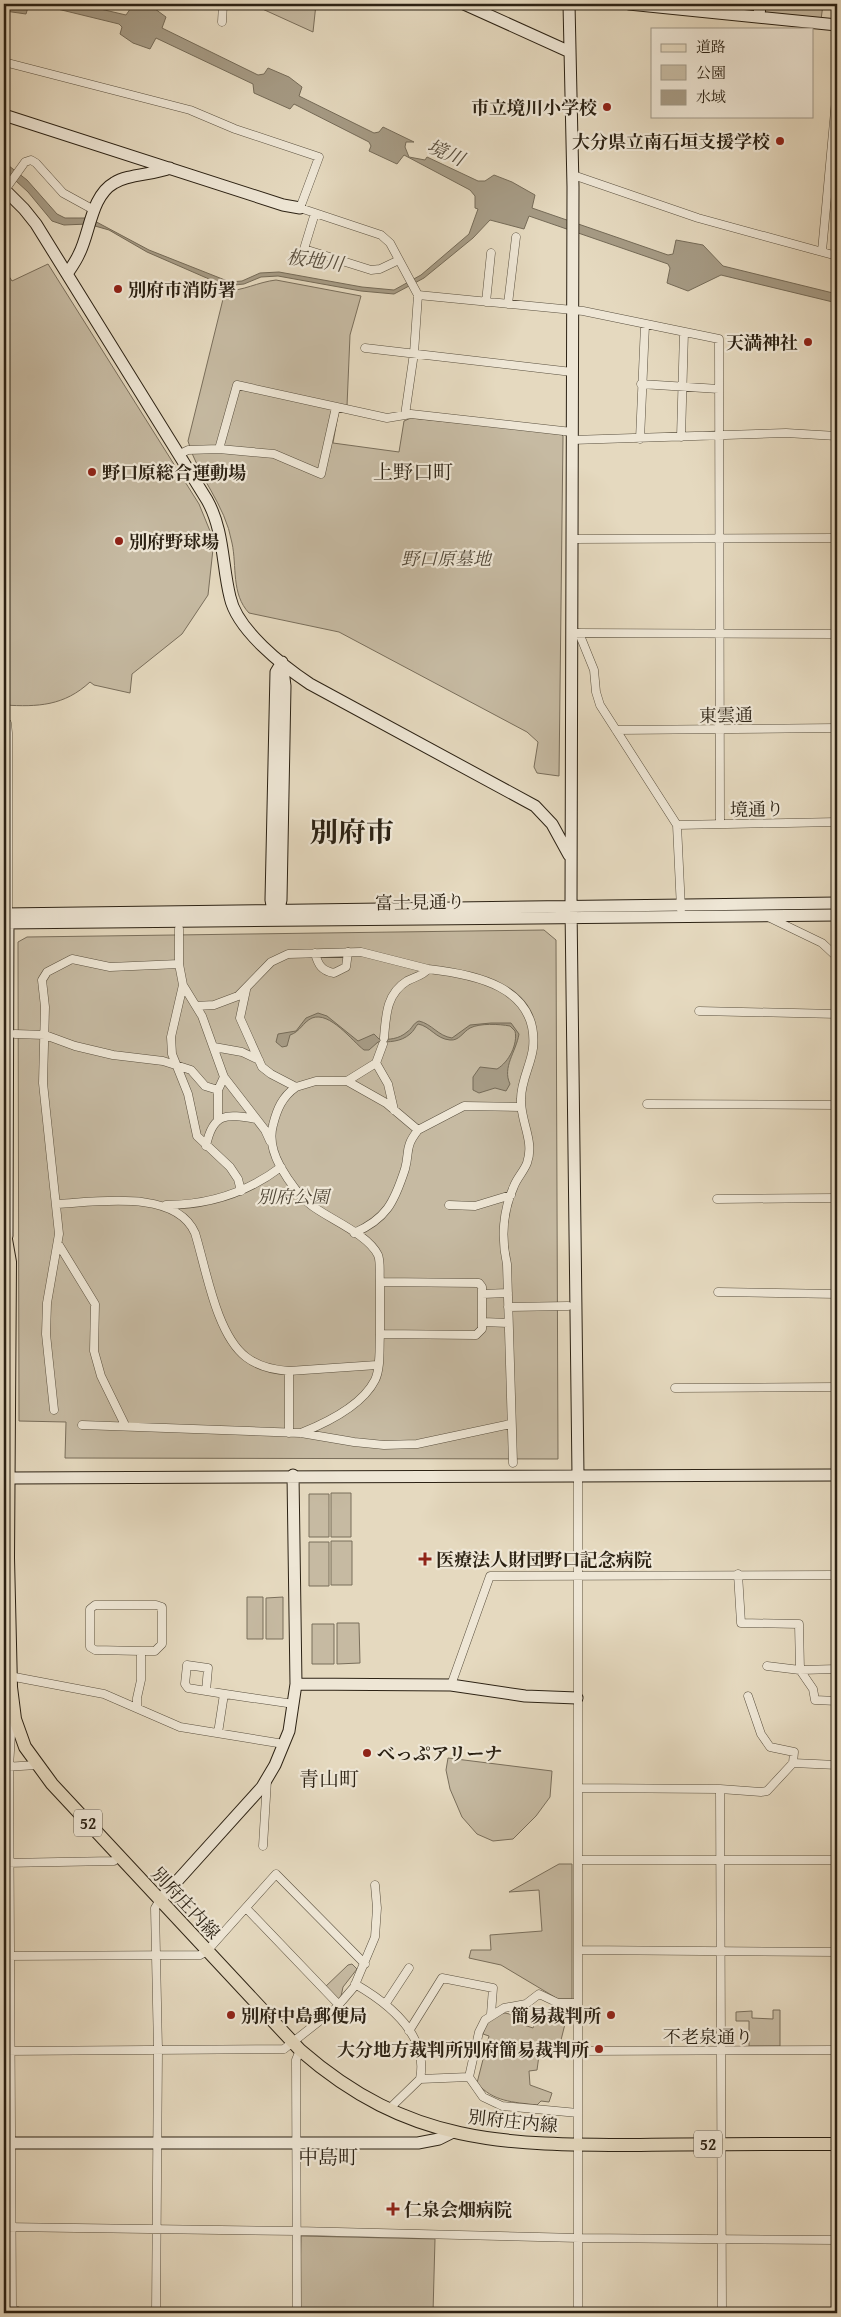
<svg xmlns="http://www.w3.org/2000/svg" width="841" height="2317" font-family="'Gentium Book Plus','Noto Serif JP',serif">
  <rect width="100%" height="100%" fill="#e5d9bf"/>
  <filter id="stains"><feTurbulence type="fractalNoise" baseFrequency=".004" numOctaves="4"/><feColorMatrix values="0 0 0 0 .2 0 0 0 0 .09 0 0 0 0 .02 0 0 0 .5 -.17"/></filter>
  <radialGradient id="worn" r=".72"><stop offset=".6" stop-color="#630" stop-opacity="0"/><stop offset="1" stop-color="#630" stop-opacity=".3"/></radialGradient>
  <!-- green -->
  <path fill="#c6baa2" stroke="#796e5b" d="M259,4H316L313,32L258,7Z
    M762,4H823L821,20L761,15Z
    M48,264L199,504L210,531L213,549L208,595L182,634L132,674L130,693L94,685L90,682C64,706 38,707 4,705V277L8,275L12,281Z
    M276,280L361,296L350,335L347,406L339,409L333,443L399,452L404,421L411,418L560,433L563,436L559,776L537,773L534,767L538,742L527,732L339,632L249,613C231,594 237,566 232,543C225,503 198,478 188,441L225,291C243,291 258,282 276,280Z
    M544,930L556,940L558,1459L65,1458L66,1422L19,1421L18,942L27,937Z
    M331,1493H351V1537H331Z
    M309,1494H329V1537H309Z
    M331,1541H352V1585H331Z
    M309,1542H329V1586H309Z
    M247,1597H263V1639H247Z
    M283,1597V1639H266V1598Z
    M337,1623H359L360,1663L337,1664Z
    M312,1624H334V1664H312Z
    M448,1758L552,1771L550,1797L536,1816L513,1839L493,1841L477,1834L462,1817L450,1789L446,1770Z
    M559,1864H572V1999H558L501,1965L469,1958L471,1950H491L490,1935L542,1931L539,1890L509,1892Z
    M352,1964L357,1969L343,1987L340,2001L324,1988L348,1965Z
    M773,2010H780V2046H749V2021H736V2012L752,2011V2018L773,2019Z
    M505,2013L518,2016V2023L533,2028L537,2016L565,2024L561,2040L574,2048V2052L552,2051L540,2048L537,2070L529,2071L530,2085L552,2093L549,2102L541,2101L537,2105C513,2102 493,2102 477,2083L489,2036L483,2034L488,2017Z
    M301,2236L435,2239L433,2313H299Z"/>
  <!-- water -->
  <path fill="#a69b85" stroke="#756b58" d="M4,4H29L26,14L5,11Z
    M37,4H79L126,15L133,5L151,6L166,17L162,28L258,75L264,74L268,68L289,77L302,87L299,96L374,133L379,132L383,127L414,142H406L405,147L409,157L425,160L427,157L478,181H485L494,175L512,182L535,195L532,208L668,255L673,254L676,240L703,245L723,266L837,294V303L721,275L688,291L667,283L670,268L668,264L529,216L524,229L490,220L473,238L424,278L394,294L361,291L278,276L261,277L244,284L225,286L147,252L109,230L88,224L64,225L52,221L28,192L4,170V162L27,180L57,214L65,218H89L149,250L230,282L242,281L260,273L279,272L362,287L394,290L421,275L469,234L478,209L475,208V196L470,190L404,155L397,164L369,151L371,146L369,142L294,104L290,109L254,93L253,84L156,38L150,49L133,43L120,34L122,27L119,24Z
    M318,1013L327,1016L358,1041L374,1034L379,1039C389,1040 399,1039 407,1032C412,1029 413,1023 419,1021C432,1024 438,1036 452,1038L470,1025L491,1023H511L519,1034C516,1052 502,1067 510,1084L506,1091L495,1088L479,1093L473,1090V1077L480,1067L497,1069C509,1062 518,1044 515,1031L510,1026C499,1024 480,1023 470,1028C463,1032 459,1041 450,1040C436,1039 430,1026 418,1024C415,1027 414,1031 410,1034C401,1042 389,1042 378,1042L369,1050H364C352,1041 330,1011 312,1018C303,1022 300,1032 290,1035L287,1046L282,1047L276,1042L278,1034L296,1031L306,1018Z"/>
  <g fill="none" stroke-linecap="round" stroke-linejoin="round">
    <defs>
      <path id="street" d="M222,22L223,4
        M4,62L190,110L235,129L319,157L300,208L381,235L390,243L418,295L583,311L719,339L720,824
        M573,175L698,218L837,256
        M5,190L25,162L31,160L36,163L63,193L94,210
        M315,213L304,249L371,270L380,269L399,260
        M822,251L837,89
        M486,302L491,253
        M508,304L516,237
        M365,348L572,372
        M641,384L719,389
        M405,415L414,353L418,295
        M681,437L684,332
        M640,439L645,325
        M572,440L786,433L837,436
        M219,449L274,454L321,474L336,407
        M180,454L188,450L219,449L237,385L387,418L411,414L572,432
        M572,539L837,538
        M576,633L837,634
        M579,633L594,670L596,692L600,705L677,825L681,909
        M4,721L7,723L8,733V914
        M616,730L837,728
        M677,825L837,822
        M766,916L822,943L837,957
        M179,929V964L183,985L171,1037L172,1054L188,1094L197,1136L230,1167L238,1179L241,1191
        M315,953C318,965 322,971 334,973L346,967L348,952
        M183,985L202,1016L224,1077L265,1130L270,1141
        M246,990L240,1018L262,1067L271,1074L296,1087L316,1081H347L386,1103L418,1130L464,1106L521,1107
        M196,1006L214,1005L238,996L271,962L288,954L361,952L428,969
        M699,1011L837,1014
        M15,1034L45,1035L75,1046L113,1055L163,1061L191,1070L205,1086L218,1090
        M384,1038C386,1016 386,994 407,981C414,977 423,976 428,969C473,974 539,986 533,1048C531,1065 521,1080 521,1099C520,1121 535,1141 527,1163C524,1171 517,1178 514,1186C503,1210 501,1238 507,1264L513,1463
        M214,1047L242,1052L259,1060
        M376,1063L388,1084L394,1110
        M347,1081L376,1063L383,1044
        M296,1087C282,1097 277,1109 273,1125C269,1139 273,1153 280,1166C288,1180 298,1195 311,1205C329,1219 368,1234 378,1255C381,1262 379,1275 380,1282L479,1283L482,1287V1329L476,1335L380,1334C379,1348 381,1368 375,1380C362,1406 326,1423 301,1433
        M647,1104L837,1105
        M218,1119V1090L224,1077
        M206,1146C213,1112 226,1114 256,1119
        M717,1199L837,1198
        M58,1204C97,1202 176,1189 195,1233C206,1268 216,1334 246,1357C259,1367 273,1370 289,1371V1433
        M166,1205C208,1205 248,1192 281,1167
        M449,1205L475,1206L511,1195
        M354,1233C386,1219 394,1203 405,1169C410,1151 404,1148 418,1130
        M59,1245L95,1304L94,1351L101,1376L125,1425
        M380,1282V1334
        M718,1292L837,1294
        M482,1294L508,1293
        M508,1307L568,1306
        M483,1322L508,1323
        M289,1371L377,1365
        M675,1388L837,1387
        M54,1410L46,1334L47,1303L59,1234L43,1083L45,1007L42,980L47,972L72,959L110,967L179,964
        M82,1425L301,1433L354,1442L384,1445L417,1444L511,1424
        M578,1475V2313
        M738,1574L741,1623L799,1624L800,1670L813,1689L815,1700L837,1701
        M767,1666L800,1670L837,1669
        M4,1675L104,1694L180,1727L284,1744
        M451,1685L490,1576L837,1575
        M206,1691L208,1668L187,1665L185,1684L188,1688C223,1694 258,1699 294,1704
        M748,1696L761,1734L770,1747L794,1752L793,1763
        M137,1708V1698L141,1680V1651L95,1650L90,1647V1609L95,1605H156L162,1607V1644L155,1651H141
        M218,1733L224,1694
        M4,1767L37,1765
        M578,1788L720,1789L761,1792L767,1791L793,1763L837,1765
        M720,1789L722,2313
        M263,1846L267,1780
        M578,1860H837
        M4,1863L114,1861L119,1856
        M246,1908L339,2005
        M578,1950L837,1952
        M4,1956L200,1955L207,1951L276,1874L365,1964
        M355,1984C388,2003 429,2035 420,2079L388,2110
        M386,2003L409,1968
        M409,2031L442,1978L493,1988L491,2014
        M4,2051L284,2049L336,2008L354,1987L375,1937L377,1908L375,1885
        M578,2051L837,2050
        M469,2077L483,2097L502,2106L578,2113
        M420,2079L469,2077L479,2032L485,2020L504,2008L526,2004L539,1994L558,2003H578
        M4,2227L297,2231L579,2238L837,2240
        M4,2301L12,2309L23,2313
        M9,2313L12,2309L9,1767L12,1718
        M156,2313L158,2050L155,1908L160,1900
        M297,2313L296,2060L300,2050"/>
      <path id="secondary" d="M464,4L570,52
        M569,4L573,187L571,907L578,1475
        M629,4L837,25
        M759,17L760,4
        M4,115L283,205L300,208
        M4,189L24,209L36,224L207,500C224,530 222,565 230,597C237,630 283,666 310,684L535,806L552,824L569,855
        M67,274C71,268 76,261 79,254C90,233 91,196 114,183C128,174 153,175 170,168
        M4,914L837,903
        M274,916L271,900L276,672L282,662
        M277,916L281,900L285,686L282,662
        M4,923L837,915
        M7,1236L8,915
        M4,1480L10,1478L837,1475
        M296,1684L451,1685L525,1696L577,1698
        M160,1900L262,1787L275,1765L289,1731L296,1684L293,1475
        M4,2143H418L439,2139L453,2132"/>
      <path id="primary" d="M4,1228L10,1262L8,1558L11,1687L15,1719L25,1747L52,1784L300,2050C409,2145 504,2145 640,2145C706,2144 772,2144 837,2144"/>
    </defs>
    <!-- street casing -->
    <use href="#street" stroke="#5a503f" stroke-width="9"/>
    <!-- secondary casing -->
    <use href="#secondary" stroke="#2c2214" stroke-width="13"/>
    <!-- primary casing -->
    <use href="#primary" stroke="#2c2214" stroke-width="14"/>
    <!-- street -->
    <use href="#street" stroke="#eee6d5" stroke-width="8"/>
    <!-- secondary -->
    <use href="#secondary" stroke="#eee6d5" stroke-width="11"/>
    <!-- primary -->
    <use href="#primary" stroke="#e5d9bf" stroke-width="12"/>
  </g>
  <!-- markers -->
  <g fill="#8f2418" stroke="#eee6d5" stroke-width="2">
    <circle cx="607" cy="107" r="5"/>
    <circle cx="780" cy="141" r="5"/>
    <circle cx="118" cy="289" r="5"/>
    <circle cx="808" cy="342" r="5"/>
    <circle cx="92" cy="472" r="5"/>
    <circle cx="119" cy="541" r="5"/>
    <path d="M422.5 1551.5h5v5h5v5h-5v5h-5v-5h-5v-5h5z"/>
    <circle cx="367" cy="1753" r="5"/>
    <circle cx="231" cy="2015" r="5"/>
    <circle cx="611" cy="2015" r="5"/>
    <circle cx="599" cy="2049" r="5"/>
    <path d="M390.5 2201.5h5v5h5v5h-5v5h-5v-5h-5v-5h5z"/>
  </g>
  <g text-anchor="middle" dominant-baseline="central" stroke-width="4.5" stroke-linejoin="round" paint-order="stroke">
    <!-- shield labels -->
    <g fill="#eee6d5" stroke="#665d4e" stroke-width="1">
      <rect x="74" y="1809.5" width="28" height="27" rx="4"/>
      <rect x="694" y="2130.5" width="28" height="27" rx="4"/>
    </g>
    <g font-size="16" font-weight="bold" fill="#2c2214">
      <text x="88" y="1823">52</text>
      <text x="708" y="2144">52</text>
    </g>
    <!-- poi labels -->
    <g font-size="18" font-weight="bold" fill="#2c2214" stroke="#eee6d5" text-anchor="start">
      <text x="597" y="107" text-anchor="end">市立境川小学校</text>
      <text x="770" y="141" text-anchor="end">大分県立南石垣支援学校</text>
      <text x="128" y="289">別府市消防署</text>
      <text x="798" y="342" text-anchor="end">天満神社</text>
      <text x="102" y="472">野口原総合運動場</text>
      <text x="129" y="541">別府野球場</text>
      <text x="436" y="1559">医療法人財団野口記念病院</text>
      <text x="377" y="1753">べっぷアリーナ</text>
      <text x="241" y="2015">別府中島郵便局</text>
      <text x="601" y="2015" text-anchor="end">簡易裁判所</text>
      <text x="589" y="2049" text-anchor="end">大分地方裁判所別府簡易裁判所</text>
      <text x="404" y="2209">仁泉会畑病院</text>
    </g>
    <!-- park labels -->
    <g font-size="18" font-style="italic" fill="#524838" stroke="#eee6d5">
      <text x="446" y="558">野口原墓地</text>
      <text x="293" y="1196">別府公園</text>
    </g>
    <!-- street labels -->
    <g font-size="18" fill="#2c2214" stroke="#eee6d5">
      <text transform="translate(726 715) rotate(-1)">東雲通</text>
      <text transform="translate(757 809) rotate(-1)">境通り</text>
      <text transform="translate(420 902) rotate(-1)">富士見通り</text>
      <text transform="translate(186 1903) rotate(47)">別府庄内線</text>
      <text x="708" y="2036">不老泉通り</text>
      <text transform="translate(513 2121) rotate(6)">別府庄内線</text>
    </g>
    <!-- water labels -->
    <g font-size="19" font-style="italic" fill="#574c3c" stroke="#eee6d5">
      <text transform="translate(446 152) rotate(24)">境川</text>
      <text transform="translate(315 260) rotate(8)">板地川</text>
    </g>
    <!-- quarter labels -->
    <g font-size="20" fill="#2c2214" stroke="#eee6d5">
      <text x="413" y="471">上野口町</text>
      <text x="329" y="1778">青山町</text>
      <text x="328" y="2156">中島町</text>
    </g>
    <!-- town labels -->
    <g font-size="28" font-weight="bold" fill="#2c2214" stroke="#eee6d5">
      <text x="352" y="831">別府市</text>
    </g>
  </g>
  <!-- margin -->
  <rect width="841" height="2317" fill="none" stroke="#e5d9bf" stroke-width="20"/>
  <rect x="5" y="5" width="831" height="2307" fill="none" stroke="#2c2214" stroke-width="2.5"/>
  <rect x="10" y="10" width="821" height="2297" fill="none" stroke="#2c2214"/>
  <!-- legend -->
  <rect x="651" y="28" width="162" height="90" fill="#eee6d5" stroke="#a09888"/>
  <rect x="661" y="44" width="25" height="8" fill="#e5d9bf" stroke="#a09888"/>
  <text x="696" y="52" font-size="15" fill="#2c2214">道路</text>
  <rect x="661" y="65" width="25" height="15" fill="#c6baa2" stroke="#a09888"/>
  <text x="696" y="78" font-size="15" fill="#2c2214">公園</text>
  <rect x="661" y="90" width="25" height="15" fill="#a69b85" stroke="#a09888"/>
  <text x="696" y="102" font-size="15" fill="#2c2214">水域</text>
  <rect width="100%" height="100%" filter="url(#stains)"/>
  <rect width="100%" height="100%" fill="url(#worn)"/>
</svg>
